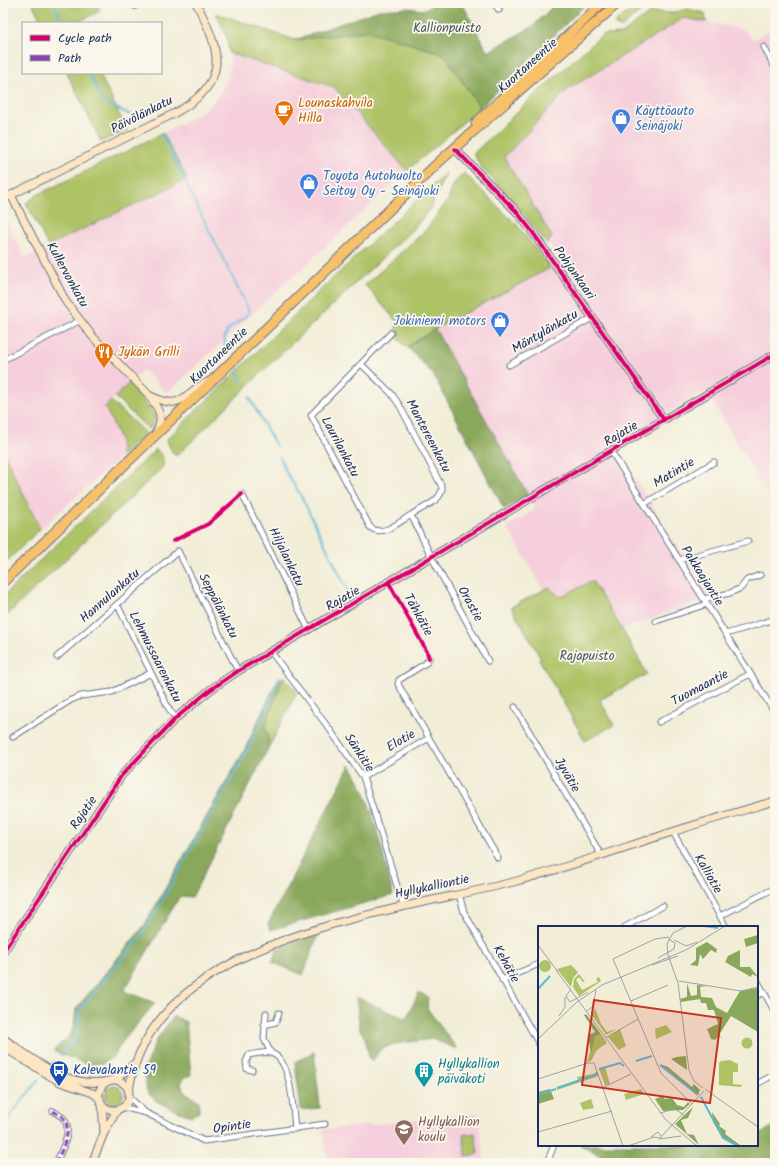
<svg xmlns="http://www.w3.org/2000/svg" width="778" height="1166" font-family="Kalam,sans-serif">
  <rect width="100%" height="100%" fill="#fbf7ec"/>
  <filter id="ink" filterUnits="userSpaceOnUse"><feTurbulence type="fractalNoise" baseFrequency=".025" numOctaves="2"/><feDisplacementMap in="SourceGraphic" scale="8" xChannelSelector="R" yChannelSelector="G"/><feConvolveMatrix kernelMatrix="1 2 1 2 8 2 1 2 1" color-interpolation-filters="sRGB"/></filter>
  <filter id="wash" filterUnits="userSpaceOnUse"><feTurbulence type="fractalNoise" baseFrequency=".012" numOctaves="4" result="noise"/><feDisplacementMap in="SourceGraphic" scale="16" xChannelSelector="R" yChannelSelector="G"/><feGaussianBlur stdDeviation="0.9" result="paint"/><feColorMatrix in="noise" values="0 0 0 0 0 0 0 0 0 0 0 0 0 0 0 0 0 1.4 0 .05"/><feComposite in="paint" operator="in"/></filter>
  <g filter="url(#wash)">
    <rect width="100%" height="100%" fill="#f2edd7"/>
    <!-- built -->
    <path fill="#f5cfdb" d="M675,15L744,30L753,40L775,27V507L706,391L613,444L710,598L622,629L592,581L560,597L549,587L544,590L507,527L536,509L435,329L562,262L489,157L562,80Z
      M229,53L334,87L407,171L167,393L143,370L105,407L120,439L121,457L40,529L3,451V215L25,258L187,179L163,133L197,115L207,108L219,95L228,76L230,66Z
      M478,1113L485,1163H328L323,1130Z"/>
    <!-- green -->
    <path fill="#aec266" stroke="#647862" d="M32,3H96L100,11L76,23H42Z
      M640,3H681C673,9 662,3 653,5C642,8 631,20 622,27H617L615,24L616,22Z
      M687,9L705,13L706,22L684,18L567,90L504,157L552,237L547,244L520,209L482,168L474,155L475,152L538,92L602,35L622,34L651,12L672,13Z
      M216,13L295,40L369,31L444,54L480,108L407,171L334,87L229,53L227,37Z
      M67,73H99L127,130L101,142Z
      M163,133L187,179L48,246L26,203L37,195Z
      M446,173L431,207L417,225L263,371L178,455H174L166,440L337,274Z
      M464,173L518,226L550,268L435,329L407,347L395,336L397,322L365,285L426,230L448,200L454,183Z
      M130,382L155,416L153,424L149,430L115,397Z
      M111,401L145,433L121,457L120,439L105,407Z
      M156,449L163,457V467L3,619V596Z
      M3,451L40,529L3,565Z
      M592,581L622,629L647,674L600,700L614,725L585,741L539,659L541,658L511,607L549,587L560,597Z
      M284,676L297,692L268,749V736L265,727Z
      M105 1095a9 9 0 1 1 18 0a9 9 0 1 1-18 0Z
      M475,1133L478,1154L466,1156L463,1135Z"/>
    <!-- forest -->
    <path fill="#8aa85b" stroke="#526c5c" d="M438,3H462L488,52L533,26L556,3H587L480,108L444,54L369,31L295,40L379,10L408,8L423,10Z
      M435,329L528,495L504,509L433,374L407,347Z
      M284,676L265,727L268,736V749L192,897L180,896L124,991L155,1003L123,1041L114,1056L104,1063L89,1065L53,1051L70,1035L74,1028L76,1009L144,926L244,751L275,685Z
      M350,765C372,796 383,857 393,895L270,930L268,924Z
      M319,933L303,975L272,962L278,946Z
      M419,992L428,997L427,1008L457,1049L432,1039L394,1044L380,1050L372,1062L369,1058L365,1038L360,1030L356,997L406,1019Z
      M174,1016L186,1022L191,1075L183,1078L181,1085L185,1092L199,1101V1112L191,1116L172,1109L156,1101L147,1092L144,1069L156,1040Z
      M314,1052L320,1108L301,1110L295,1062Z
      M775,1125V1163H613L614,1161L580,1145H757V1136Z"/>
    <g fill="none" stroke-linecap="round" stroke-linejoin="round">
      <!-- stream -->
      <path stroke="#5cb8da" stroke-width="2" d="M53,3L63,23
        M89,73L103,102L140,119
        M161,133L249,311C246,320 231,323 226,333C224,337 225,344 225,349
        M237,368L242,383
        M249,397L276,446
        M280,457L286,472L300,494L351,597
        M60,1055L75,1041L80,1009L140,938L246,753L280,676
        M53,1063L54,1061
        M3,1125L39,1079"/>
    </g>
  </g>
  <g filter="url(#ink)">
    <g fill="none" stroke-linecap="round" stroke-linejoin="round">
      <defs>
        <path id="street" d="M494,3L499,10
          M135,6L142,3
          M764,47L775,68
          M391,333L311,415L370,527C382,538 399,522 411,515
          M3,360L79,321
          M361,364L391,393L400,406L442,487C443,501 421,508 411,515L432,558L488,661
          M509,365L592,318
          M611,451L775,713
          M242,494L309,630
          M644,504L714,462
          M679,560L748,541
          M704,599L730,593L741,588L747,580L760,575
          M117,604L170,711L176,718
          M656,621L707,604
          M726,634L775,619
          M271,652L328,727L363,777L403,905
          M57,657L178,551L238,671
          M429,658L426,663L399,680L398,684L498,858
          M515,707L601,855
          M659,722L750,674
          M13,737L71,700L81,696L112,692L151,673
          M363,777L429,738
          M673,832L726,927
          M459,894L464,912L539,1044
          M720,916L775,888
          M625,927L663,906
          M502,980L539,964
          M757,980L775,1012
          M757,996L764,992
          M266,1013L264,1039L271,1053
          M264,1025L276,1022L279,1013
          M252,1070L247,1069L246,1062L249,1055C255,1054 264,1051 270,1053C292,1057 293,1111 295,1129
          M757,1084L775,1074
          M129,1097L146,1113L204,1141L325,1124
          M122,1107L146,1113
          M53,1111C56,1113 62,1116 64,1119C73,1131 61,1151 56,1163
          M3,1160L5,1163
          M547,1163L554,1145"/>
        <path id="secondary" d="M455,149L516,211L531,230L664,420
          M11,195L66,302L93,337L148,394C158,409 165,415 156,433
          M3,199L175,113C230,83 222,52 196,3
          M149,395C185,414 182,391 210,381
          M3,952L122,775L176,718L210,690L238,671L775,354
          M3,1038C34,1060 68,1090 109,1081
          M3,1047L60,1082L93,1093L100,1099
          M115,1080L135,1063
          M99 1095a15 15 0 1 1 30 0a15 15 0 1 1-30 0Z
          M129,1091C150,936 394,913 513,882C566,868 619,849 672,832C706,821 741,811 775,801
          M102,1104L104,1133
          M92,1163L104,1133L117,1110"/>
        <path id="highway" d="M476,123L602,3
          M3,582L440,161L618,3"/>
      </defs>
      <!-- street casing -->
      <use href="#street" stroke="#667288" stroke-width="7"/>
      <!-- secondary casing -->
      <use href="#secondary" stroke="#667288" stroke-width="9"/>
      <!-- highway casing -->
      <use href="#highway" stroke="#667288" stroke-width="11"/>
      <!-- street -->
      <use href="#street" stroke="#fff" stroke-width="5"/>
      <!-- secondary -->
      <use href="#secondary" stroke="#fce6c4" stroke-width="7"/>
      <!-- highway -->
      <use href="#highway" stroke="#f7c06b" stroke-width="9"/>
      <!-- quiet -->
      <path stroke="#8e44ad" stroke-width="3" stroke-dasharray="6 3" stroke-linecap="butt" d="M53,1111C56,1113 62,1116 64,1119C73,1131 61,1151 56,1163"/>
      <defs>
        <path id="cycleway" d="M455,149L516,211L531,230L664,420
          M173,541L208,524L242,494
          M389,583L427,652L429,658
          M3,952L122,775L176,718L210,690L238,671L775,354"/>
      </defs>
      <!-- cycleway casing -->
      <use href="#cycleway" stroke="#fbf7ec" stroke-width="6"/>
      <!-- cycleway -->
      <use href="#cycleway" stroke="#d6006c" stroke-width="4"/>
    </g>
  </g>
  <!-- icons -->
  <defs>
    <symbol id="cafe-pin" viewBox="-11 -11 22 30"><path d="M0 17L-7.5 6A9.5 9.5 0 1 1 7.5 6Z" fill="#e8710a" stroke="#fbf7ec"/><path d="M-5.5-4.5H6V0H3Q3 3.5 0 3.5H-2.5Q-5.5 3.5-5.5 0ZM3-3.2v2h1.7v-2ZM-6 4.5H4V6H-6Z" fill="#fff"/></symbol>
    <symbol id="shop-pin" viewBox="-11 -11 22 30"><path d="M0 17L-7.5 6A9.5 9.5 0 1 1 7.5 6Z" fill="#3f7fe0" stroke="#fbf7ec"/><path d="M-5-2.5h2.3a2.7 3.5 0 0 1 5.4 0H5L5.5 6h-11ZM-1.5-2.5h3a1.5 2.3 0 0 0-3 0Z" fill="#fff"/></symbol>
    <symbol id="restaurant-pin" viewBox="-11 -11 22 30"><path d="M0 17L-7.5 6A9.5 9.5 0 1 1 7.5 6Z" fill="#e8710a" stroke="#fbf7ec"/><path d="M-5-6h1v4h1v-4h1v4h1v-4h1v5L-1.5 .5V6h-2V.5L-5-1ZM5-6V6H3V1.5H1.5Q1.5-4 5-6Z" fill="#fff"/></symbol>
    <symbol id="bus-pin" viewBox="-11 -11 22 30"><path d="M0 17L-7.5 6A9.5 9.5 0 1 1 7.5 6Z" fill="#1a4fb4" stroke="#fbf7ec"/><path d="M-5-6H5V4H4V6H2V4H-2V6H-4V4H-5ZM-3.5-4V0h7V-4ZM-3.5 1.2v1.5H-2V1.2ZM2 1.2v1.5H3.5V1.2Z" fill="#fff"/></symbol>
    <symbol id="building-pin" viewBox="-11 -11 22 30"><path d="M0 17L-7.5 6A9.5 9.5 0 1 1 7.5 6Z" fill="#0f9aa8" stroke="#fbf7ec"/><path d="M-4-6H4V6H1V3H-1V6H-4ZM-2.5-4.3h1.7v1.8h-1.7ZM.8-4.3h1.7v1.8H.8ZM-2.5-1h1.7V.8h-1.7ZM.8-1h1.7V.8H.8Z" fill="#fff"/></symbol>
    <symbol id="school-pin" viewBox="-11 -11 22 30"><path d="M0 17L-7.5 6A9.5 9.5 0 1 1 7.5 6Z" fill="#8d6e63" stroke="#fbf7ec"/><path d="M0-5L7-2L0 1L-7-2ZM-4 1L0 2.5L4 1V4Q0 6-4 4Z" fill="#fff"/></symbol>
  </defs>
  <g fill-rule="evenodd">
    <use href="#cafe-pin" x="273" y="99" width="22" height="30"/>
    <use href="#shop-pin" x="610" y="107" width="22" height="30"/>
    <use href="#shop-pin" x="298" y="172" width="22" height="30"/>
    <use href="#shop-pin" x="489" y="310" width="22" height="30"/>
    <use href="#restaurant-pin" x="93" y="341" width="22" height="30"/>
    <use href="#bus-pin" x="48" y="1059" width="22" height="30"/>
    <use href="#building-pin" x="413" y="1060" width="22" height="30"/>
    <use href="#school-pin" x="393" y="1118" width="22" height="30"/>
  </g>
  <g text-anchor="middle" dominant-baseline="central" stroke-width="3.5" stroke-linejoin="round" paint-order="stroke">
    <!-- park labels -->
    <g font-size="13" fill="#475b60" stroke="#fbf7ec">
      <text x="447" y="28">Kallionpuisto</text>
      <text x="587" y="656">Rajapuisto</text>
    </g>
    <!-- street labels -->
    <g font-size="13" fill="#1b2f5e" stroke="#fbf7ec">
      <text transform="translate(528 66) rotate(-42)">Kuortaneentie</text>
      <text transform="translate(142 115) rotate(-27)">Päivölänkatu</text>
      <text transform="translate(574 273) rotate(55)">Pohjankaari</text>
      <text transform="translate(67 275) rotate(61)">Kullervonkatu</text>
      <text transform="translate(545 332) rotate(-30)">Mäntylänkatu</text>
      <text transform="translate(219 356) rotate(-44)">Kuortaneentie</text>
      <text transform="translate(621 434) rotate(-31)">Rajatie</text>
      <text transform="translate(428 436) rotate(62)">Mantereenkatu</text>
      <text transform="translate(340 447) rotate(62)">Laurilankatu</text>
      <text transform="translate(674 473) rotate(-31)">Matintie</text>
      <text transform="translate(286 557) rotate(64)">Hiljalankatu</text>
      <text transform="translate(702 576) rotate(58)">Pakkaajantie</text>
      <text transform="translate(110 596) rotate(-41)">Hannulankatu</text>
      <text transform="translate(343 599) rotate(-30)">Rajatie</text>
      <text transform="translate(470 604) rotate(61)">Orastie</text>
      <text transform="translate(218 606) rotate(63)">Seppälänkatu</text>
      <text transform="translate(418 615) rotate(61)">Tähkätie</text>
      <text transform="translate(155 657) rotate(63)">Lehmussaarenkatu</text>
      <text transform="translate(700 688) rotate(-28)">Tuomaantie</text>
      <text transform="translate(401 741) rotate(-30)">Elotie</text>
      <text transform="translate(359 753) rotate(57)">Sänkitie</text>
      <text transform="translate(567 775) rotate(60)">Jyvätie</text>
      <text transform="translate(84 813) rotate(-56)">Rajatie</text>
      <text transform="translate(708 874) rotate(60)">Kalliotie</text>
      <text transform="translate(432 887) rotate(-12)">Hyllykalliontie</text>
      <text transform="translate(506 964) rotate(61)">Kehätie</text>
      <text transform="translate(232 1127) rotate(-8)">Opintie</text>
    </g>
    <!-- food labels -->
    <g font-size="13" fill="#c56008" stroke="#fbf7ec" text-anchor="start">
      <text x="298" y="103">Lounaskahvila<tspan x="298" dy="15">Hilla</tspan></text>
      <text x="118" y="352">Jykän Grilli</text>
    </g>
    <!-- shop labels -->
    <g font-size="13" fill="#366cbe" stroke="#fbf7ec" text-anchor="start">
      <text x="635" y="111">Käyttöauto<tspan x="635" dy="15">Seinäjoki</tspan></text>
      <text x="323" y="176">Toyota Autohuolto<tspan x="323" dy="15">Seitoy Oy - Seinäjoki</tspan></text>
      <text x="486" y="321" text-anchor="end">Jokiniemi motors</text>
    </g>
    <!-- culture labels -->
    <g font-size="13" fill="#0d838f" stroke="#fbf7ec" text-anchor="start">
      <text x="438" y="1064">Hyllykallion<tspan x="438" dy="15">päiväkoti</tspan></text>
    </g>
    <!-- transit labels -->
    <g font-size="13" fill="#164399" stroke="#fbf7ec" text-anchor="start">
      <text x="73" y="1070">Kalevalantie 59</text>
    </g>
    <!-- education labels -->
    <g font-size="13" fill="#785e54" stroke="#fbf7ec" text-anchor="start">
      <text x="418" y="1122">Hyllykallion<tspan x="418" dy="15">koulu</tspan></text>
    </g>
  </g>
  <!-- overview -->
  <g transform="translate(538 926)">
    <rect width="220" height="220" fill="#f2edd7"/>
    <path d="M1 40a6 6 0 1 1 12 0a6 6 0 1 1-12 0ZM33,39L40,46L35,52L33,61L19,43ZM41,48L47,56H45L41,51L38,54L44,64L60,56L58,53L61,51L63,55L41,70L35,61L36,53ZM57,82L63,98L69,106L79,103L68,109L52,86L55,85V88ZM128,99L134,106L118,113L117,103ZM82,103L88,120L81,124L70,111ZM63,108L69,117L59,124L53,135L49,136L57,111ZM203.5 117a5.5 5.5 0 1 1 11 0a5.5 5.5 0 1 1-11 0ZM192,134L200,138V146H195V158L204,159L203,161L181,159V137L183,135ZM67,141L72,158L67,159L61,143ZM60,147L61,150L19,164V161L40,154L39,151ZM103,163L106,168L88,174L86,168ZM53,173L56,182L45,184L42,177Z" fill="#aec266"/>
    <path d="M220,9V17L208,21L206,13ZM169,16L179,23L178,27L173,24L165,33L162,28L160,40L152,39L158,34V22ZM202,24V41H212L220,51L214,48L213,51L187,36L190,30ZM149,57L153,70L159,69V59L169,60L162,61L163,71L174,72L178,81L189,87L202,65L220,62V106L193,90L181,109L185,113L181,110L177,114L173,113L169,103L180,98L176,84H170L168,77H163L162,73L143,76L142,73L149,71ZM48,88L63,108L57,111L53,127L50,109L57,106L46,89ZM148,130L149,144L133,133L138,131ZM122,138L130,141L154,161L156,158L162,164L160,169ZM12,163L16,173L0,178V166ZM125,170L127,173L134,172L139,179L146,181L150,176L152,178L145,184L125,185L117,173ZM155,181L150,192L143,194L149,208L156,209L161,219L137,198ZM174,186L182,198L181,200L188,205L187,208L202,219L199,220L185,212L175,196Z" fill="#8aa85b"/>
    <path fill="none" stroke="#5cb8da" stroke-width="2" d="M166,0L180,2M0,63L12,50M98,135L114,130M122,139L160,169M61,143L82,137L86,140M19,162L57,149L59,146M0,169L18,163M163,171L185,212L200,220"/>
    <path fill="none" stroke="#9ca1a7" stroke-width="1" d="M131,11L117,13L75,33L123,147L154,178M136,14L148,20L159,16M0,19L20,46M120,32L136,23L137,17L130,13M114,39L140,30M18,44L128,194L159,220M141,55L203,65L220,61M140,57L151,144L156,155L165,162M140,57L130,29L129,18L135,7L149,0M33,63L28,70L32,76L50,66M93,75L130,59M49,85L55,80L58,64M21,90L27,81V71M67,112L100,93M0,113L39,76L64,59L148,24L187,0M0,153L50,137H56L85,220M66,161L93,148M167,163L220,201M122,187L137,183L146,189M0,206L74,185M113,211L120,206L123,210M121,213L143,210M90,220L116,211L122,212L166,165"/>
    <path fill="#c8321e" fill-opacity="0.15" stroke="#c8321e" stroke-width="2" d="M56,74L183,92L172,177L44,159Z"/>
    <rect width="220" height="220" fill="none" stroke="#1b2f5e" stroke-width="2"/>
  </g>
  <!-- margin -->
  <rect width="778" height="1166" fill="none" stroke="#fbf7ec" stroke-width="16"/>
  <!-- legend -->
  <rect x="22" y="22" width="140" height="52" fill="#fbf7ec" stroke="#a1a7b3"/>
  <rect x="30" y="35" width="20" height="6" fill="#d6006c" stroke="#a1a7b3"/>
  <text x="58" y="42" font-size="12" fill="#1b2f5e">Cycle path</text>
  <rect x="30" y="55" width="20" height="6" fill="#8e44ad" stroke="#a1a7b3"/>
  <text x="58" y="62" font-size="12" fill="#1b2f5e">Path</text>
</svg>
